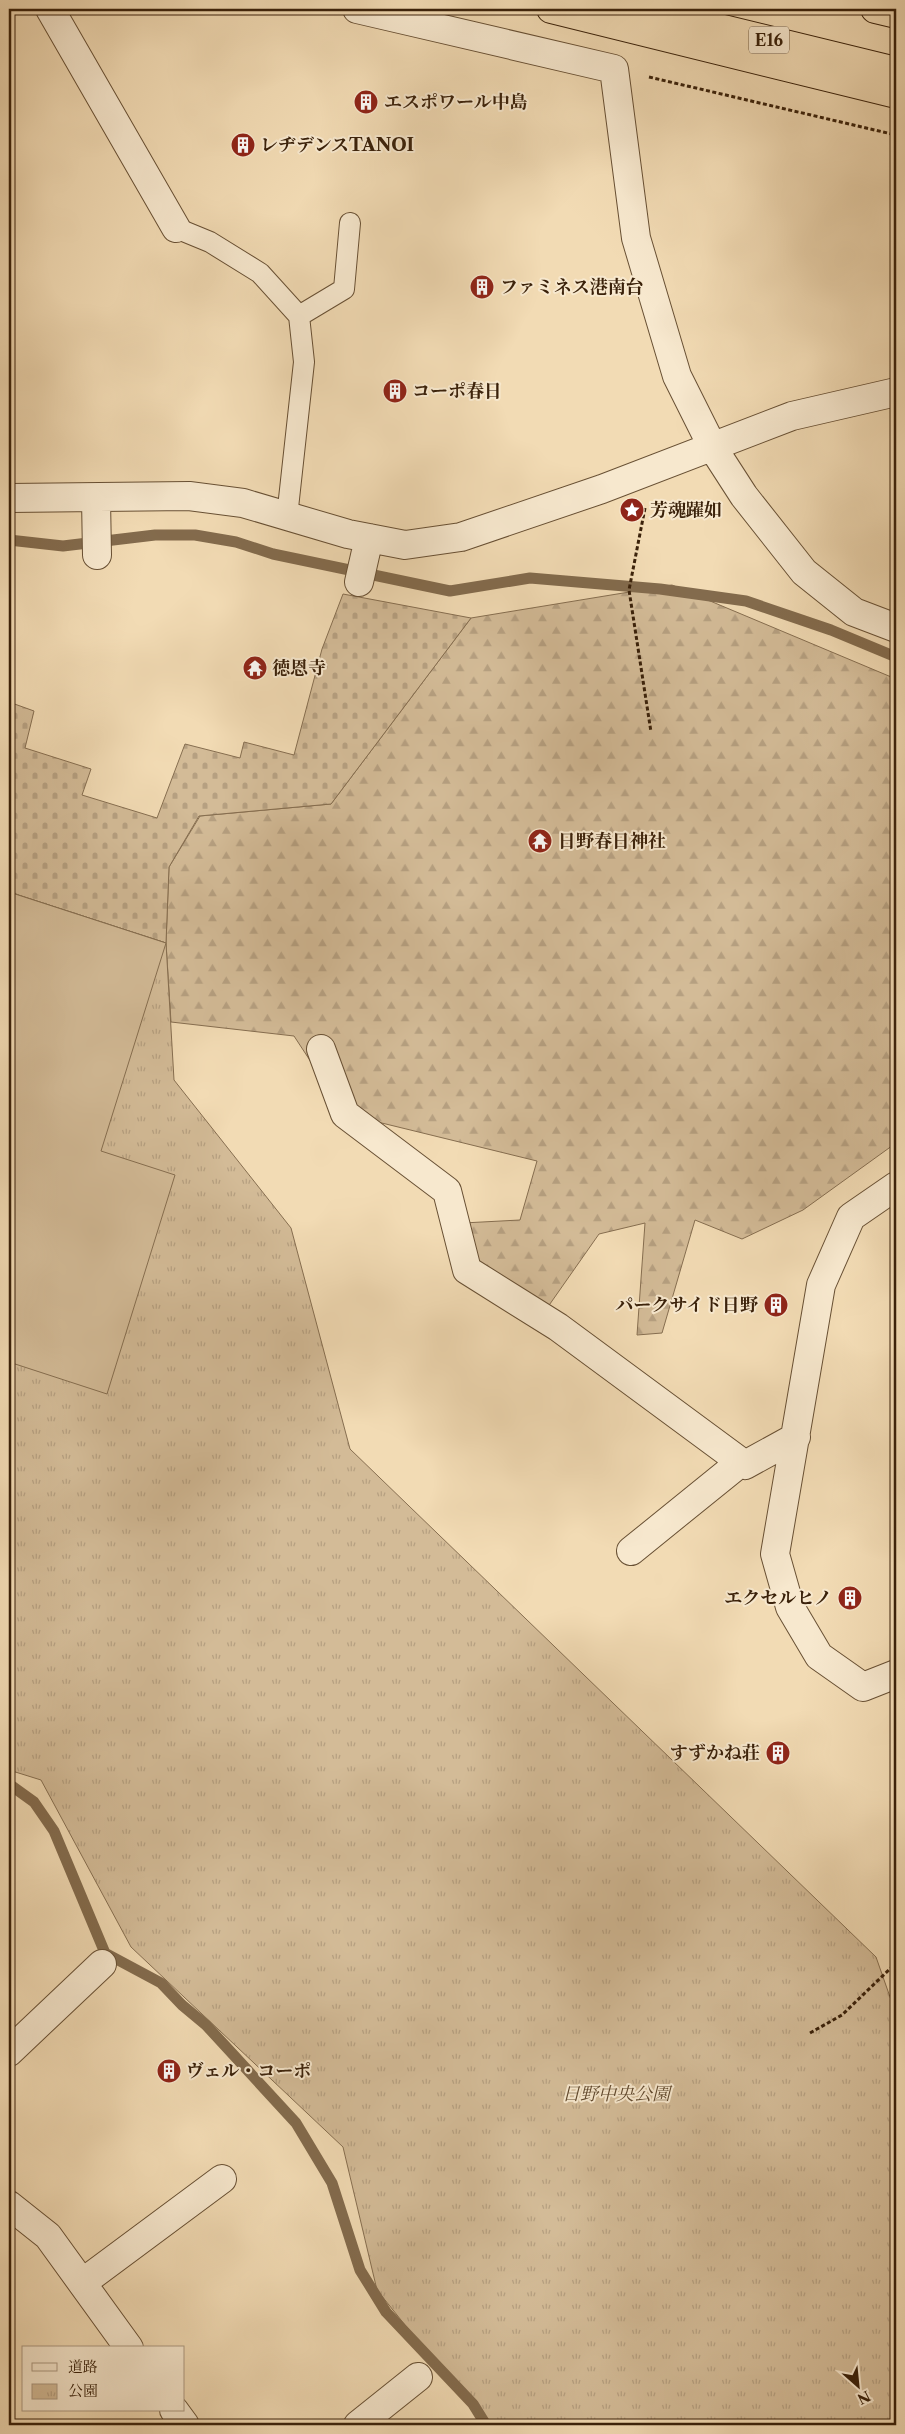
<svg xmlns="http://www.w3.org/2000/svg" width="905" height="2434" font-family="'Libre Caslon Text','Noto Serif JP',serif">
  <defs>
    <pattern id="forest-firs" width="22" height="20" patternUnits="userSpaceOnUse" patternTransform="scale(1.25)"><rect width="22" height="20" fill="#d3bb97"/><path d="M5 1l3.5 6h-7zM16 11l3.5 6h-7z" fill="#b6a081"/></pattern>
    <pattern id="cemetery-stones" width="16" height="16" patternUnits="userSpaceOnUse" patternTransform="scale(1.25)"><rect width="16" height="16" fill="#d3bb97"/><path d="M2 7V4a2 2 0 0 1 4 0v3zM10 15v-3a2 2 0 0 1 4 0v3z" fill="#b6a081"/></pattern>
    <pattern id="park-tufts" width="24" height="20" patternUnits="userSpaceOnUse" patternTransform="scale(1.25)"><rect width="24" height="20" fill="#d3bb97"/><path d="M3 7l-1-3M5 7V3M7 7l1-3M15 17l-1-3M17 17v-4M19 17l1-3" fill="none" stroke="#b6a081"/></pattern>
  </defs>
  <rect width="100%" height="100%" fill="#f2dbb4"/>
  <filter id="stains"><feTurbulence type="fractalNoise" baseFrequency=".004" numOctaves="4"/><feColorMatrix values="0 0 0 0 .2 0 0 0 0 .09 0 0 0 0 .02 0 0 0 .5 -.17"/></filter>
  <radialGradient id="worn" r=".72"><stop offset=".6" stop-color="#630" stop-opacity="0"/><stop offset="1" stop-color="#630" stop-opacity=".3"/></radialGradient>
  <!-- forest -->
  <path fill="url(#forest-firs)" stroke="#866e50" d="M672,585L896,679V1143L803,1210L742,1239L695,1220L662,1333L637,1335L645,1223L599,1234L545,1311L475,1265L463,1223L520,1220L537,1161L345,1114L294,1036L171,1022L166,943L169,867L200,816L331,804L471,618Z"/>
  <!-- cemetery -->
  <path fill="url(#cemetery-stones)" stroke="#866e50" d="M343,594L471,618L331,804L199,816L169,867L166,943L9,892V702L34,711L25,748L91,769L82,795L157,818L185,744L240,758L244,742L294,755L322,649Z"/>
  <!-- park -->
  <path fill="url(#park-tufts)" stroke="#866e50" d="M9,892L166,943L174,1080L291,1228L350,1449L876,1957L896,2014V2425H485L377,2290L343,2147L131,1947L41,1780L9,1770Z"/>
  <!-- pitch -->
  <path fill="#d3bb97" stroke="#866e50" d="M9,892L166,943L101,1151L175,1175L107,1394L9,1362Z"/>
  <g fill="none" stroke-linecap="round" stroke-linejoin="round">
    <!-- stream -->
    <path stroke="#836b4d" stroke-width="11" d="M9,540L63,546L155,535H195L236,542L273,554L450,591L530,578L660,589L746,601L831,630L896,657
      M9,1784L34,1802L54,1831L105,1953L161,1983L182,2005L206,2025L296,2123L332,2183L360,2270L386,2312L473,2404L486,2425"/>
    <defs>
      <path id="lane" d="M176,228L210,242L260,273L299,316L304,362L287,517
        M299,316L344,289L350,223"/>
      <path id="street" d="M50,9L176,228
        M357,9L614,69L636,238L677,376L713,448L744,496L804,572L854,612L896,628
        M9,498L189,496L243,503L348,534L405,545L461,537L602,489L792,416L896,392
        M96,499L97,555
        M359,582L369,538
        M321,1049L345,1114L447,1191L467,1270L558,1327L745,1465L796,1437
        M896,1186L851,1217L821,1285L775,1554L790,1607L819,1656L863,1687L896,1674
        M631,1551L741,1462
        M9,2052L102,1964
        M9,2205L48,2236L129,2348
        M82,2283L222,2179
        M174,2410L185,2425
        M358,2425L418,2377"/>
      <path id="highway" d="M551,9L896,94
        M641,9L896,71
        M875,9L896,14"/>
    </defs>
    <!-- lane casing -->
    <use href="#lane" stroke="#685034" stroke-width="22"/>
    <!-- street casing -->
    <use href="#street" stroke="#685034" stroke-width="30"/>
    <!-- highway casing -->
    <use href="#highway" stroke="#3a210a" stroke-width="30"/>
    <!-- path -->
    <path stroke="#3a210a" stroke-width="3" stroke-dasharray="4 2.5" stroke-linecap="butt" d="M649,77L896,135
      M645,508L629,590L651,732
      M810,2033L842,2015L896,1963"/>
    <!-- lane -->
    <use href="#lane" stroke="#f7e8ce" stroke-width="20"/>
    <!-- street -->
    <use href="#street" stroke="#f7e8ce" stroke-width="28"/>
    <!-- highway -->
    <use href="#highway" stroke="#f2dbb4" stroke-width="28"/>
  </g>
  <!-- icons -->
  <defs>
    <symbol id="building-disc" viewBox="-11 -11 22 22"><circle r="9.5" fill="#8f2418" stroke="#f7e8ce"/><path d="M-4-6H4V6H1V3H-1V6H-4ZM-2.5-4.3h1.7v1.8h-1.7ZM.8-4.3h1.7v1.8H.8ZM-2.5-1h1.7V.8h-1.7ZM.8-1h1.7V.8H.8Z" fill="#fff"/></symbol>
    <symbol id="sight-disc" viewBox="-11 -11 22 22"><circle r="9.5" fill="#8f2418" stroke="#f7e8ce"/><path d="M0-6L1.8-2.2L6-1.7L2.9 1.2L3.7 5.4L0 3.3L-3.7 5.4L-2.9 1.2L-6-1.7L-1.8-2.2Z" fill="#fff"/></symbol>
    <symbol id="temple-disc" viewBox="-11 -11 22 22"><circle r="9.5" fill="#8f2418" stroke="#f7e8ce"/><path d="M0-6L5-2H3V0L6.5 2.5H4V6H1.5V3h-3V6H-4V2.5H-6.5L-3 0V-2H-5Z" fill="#fff"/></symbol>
  </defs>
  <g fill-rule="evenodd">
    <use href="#building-disc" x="352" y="88" width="28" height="28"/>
    <use href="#building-disc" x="229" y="131" width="28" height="28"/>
    <use href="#building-disc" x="468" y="273" width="28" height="28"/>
    <use href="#building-disc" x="381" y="377" width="28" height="28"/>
    <use href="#sight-disc" x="618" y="496" width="28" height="28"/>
    <use href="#temple-disc" x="241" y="654" width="28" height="28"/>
    <use href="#temple-disc" x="526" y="827" width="28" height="28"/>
    <use href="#building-disc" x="762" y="1291" width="28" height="28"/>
    <use href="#building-disc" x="836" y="1584" width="28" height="28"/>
    <use href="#building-disc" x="764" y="1739" width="28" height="28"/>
    <use href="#building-disc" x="155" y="2057" width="28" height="28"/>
  </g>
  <g text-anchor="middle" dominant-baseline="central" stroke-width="4" stroke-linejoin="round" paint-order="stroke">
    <!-- shield labels -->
    <rect fill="#f7e8ce" stroke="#735d45" stroke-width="1" x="749" y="26.5" width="40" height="27" rx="4"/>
    <g font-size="16" font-weight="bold" fill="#3a210a">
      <text x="769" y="40">E16</text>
    </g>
    <!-- poi labels -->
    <g font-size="18" font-weight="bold" fill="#3a210a" stroke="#f7e8ce" text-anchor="start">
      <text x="384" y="102">エスポワール中島</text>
      <text x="260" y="145">レヂデンスTANOI</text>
      <text x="500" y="287">ファミネス港南台</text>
      <text x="412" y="391">コーポ春日</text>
      <text x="650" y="510">芳魂躍如</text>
      <text x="272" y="668">徳恩寺</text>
      <text x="558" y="841">日野春日神社</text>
      <text x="758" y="1305" text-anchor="end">パークサイド日野</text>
      <text x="832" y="1598" text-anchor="end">エクセルヒノ</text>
      <text x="760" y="1753" text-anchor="end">すずかね荘</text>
      <text x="186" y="2071">ヴェル・コーポ</text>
    </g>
    <!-- park labels -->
    <g font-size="18" font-style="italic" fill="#60482d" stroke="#f7e8ce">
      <text x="616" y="2094">日野中央公園</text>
    </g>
  </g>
  <!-- margin -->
  <rect width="905" height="2434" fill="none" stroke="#f2dbb4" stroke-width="30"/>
  <rect x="10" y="10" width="885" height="2414" fill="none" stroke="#3a210a" stroke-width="2.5"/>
  <rect x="15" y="15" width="875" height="2404" fill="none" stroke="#3a210a"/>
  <!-- legend -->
  <rect x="22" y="2346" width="162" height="65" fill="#f7e8ce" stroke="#ab9880"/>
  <rect x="32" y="2363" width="25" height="8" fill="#f7e8ce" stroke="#ab9880"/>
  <text x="68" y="2372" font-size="15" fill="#3a210a">道路</text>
  <rect x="32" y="2384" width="25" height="15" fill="url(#park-tufts)" stroke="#ab9880"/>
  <text x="68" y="2396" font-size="15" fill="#3a210a">公園</text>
  <!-- north arrow -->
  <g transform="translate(858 2386) rotate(153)" stroke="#f7e8ce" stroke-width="4" paint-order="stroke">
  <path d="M0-4L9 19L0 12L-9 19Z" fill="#3a210a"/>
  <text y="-8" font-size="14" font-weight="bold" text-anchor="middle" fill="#3a210a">N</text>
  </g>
  <rect width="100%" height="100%" filter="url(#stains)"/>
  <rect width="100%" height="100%" fill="url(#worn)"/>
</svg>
